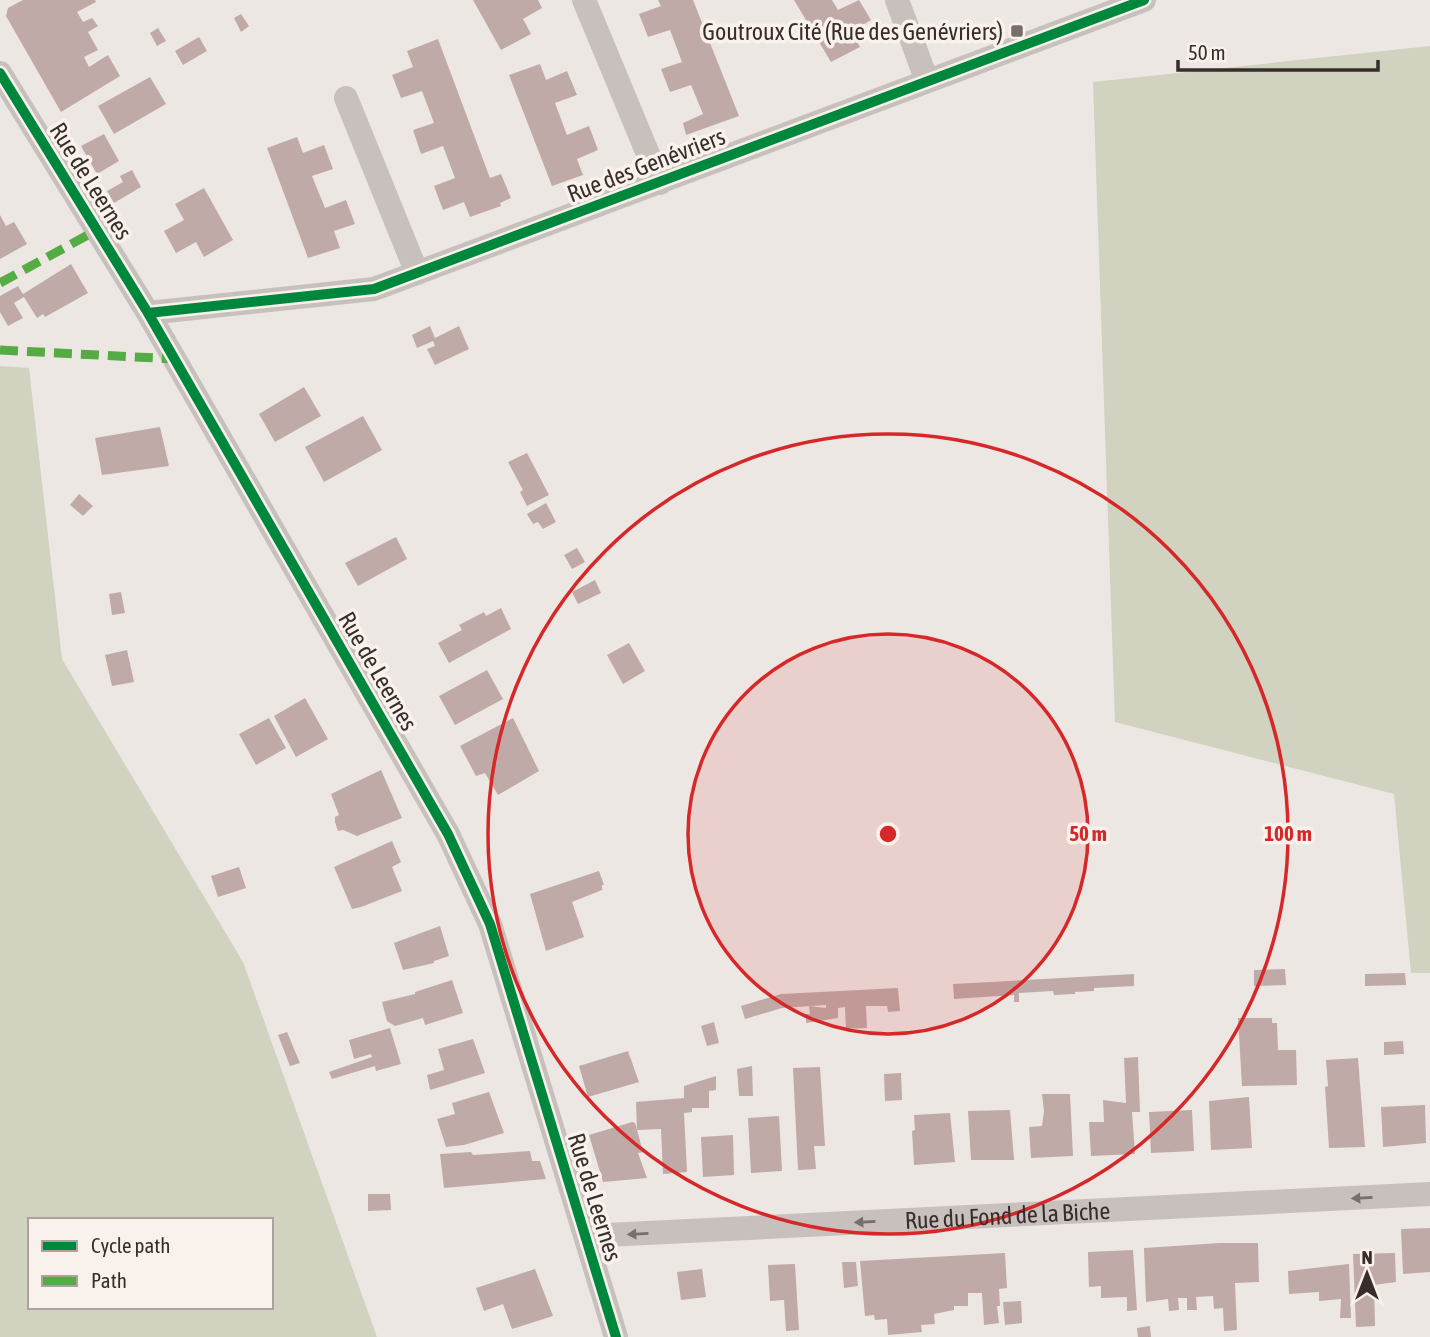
<svg xmlns="http://www.w3.org/2000/svg" width="1430" height="1337" font-family="'Asap Condensed',sans-serif">
  <rect width="100%" height="100%" fill="#ede7e4"/>
  <!-- green -->
  <path fill="#d1d2bf" fill-rule="evenodd" d="M1430,46V973H1411L1394,794L1115,722L1093,82Z
    M0,366L29,368L62,659L243,962L377,1337H0ZM30,1220H271V1307H30Z"/>
  <!-- building -->
  <path fill="#bfaaa7" d="M23,0H95L96,2L77,12L83,22L92,18L98,26L88,32L98,50L84,57L89,67L108,55L120,76L61,112L6,16L8,8Z
    M473,0H538L542,8L523,19L531,34L501,50Z
    M658,0H693L739,116L686,135L683,123L703,114L691,85L670,92L661,69L682,62L670,30L648,37L639,14L661,6Z
    M794,0H832L838,10L859,0L871,20L851,32L860,47L831,62Z
    M241,14L249,26L241,32L234,18Z
    M158,28L166,41L157,46L150,33Z
    M199,37L207,51L183,65L175,51Z
    M438,39L490,178L501,174L511,198L500,203L501,206L470,217L464,202L443,210L434,186L455,178L443,146L421,154L413,130L434,123L422,91L401,98L392,75L413,67L407,51Z
    M540,64L546,80L567,71L577,95L555,103L567,135L589,126L598,150L577,159L583,175L552,186L509,75Z
    M150,77L166,104L114,134L98,106Z
    M104,134L119,161L97,174L81,146Z
    M297,137L303,153L324,145L333,169L312,176L325,208L346,200L355,224L334,231L340,248L308,258L267,148Z
    M132,170L141,187L114,203L107,191L123,182L120,176Z
    M204,188L233,240L204,257L196,242L176,253L164,231L184,220L175,204Z
    M0,215L6,226L14,222L27,244L0,259Z
    M71,264L88,293L45,317L43,314L37,318L24,297L14,303L23,318L8,326L0,312V296L18,286L23,294Z
    M430,326L435,338L459,326L469,349L435,365L427,349L435,346L433,341L417,348L412,335Z
    M304,387L321,416L275,442L259,414Z
    M363,416L382,450L324,482L305,447Z
    M160,427L169,466L102,475L95,438Z
    M527,453L549,495L527,506L520,492L523,490L508,462Z
    M79,494L93,506L83,516L70,505Z
    M546,503L556,522L543,529L538,522L533,524L527,514Z
    M396,537L407,559L358,586L345,563Z
    M577,548L585,562L572,569L564,555Z
    M595,580L601,593L578,604L572,592Z
    M121,592L125,613L112,615L109,594Z
    M501,608L511,629L449,663L438,643L462,630L459,625L484,612L486,616Z
    M629,643L645,671L623,684L607,655Z
    M127,650L134,682L112,686L105,655Z
    M487,670L503,699L455,725L439,696Z
    M305,698L328,739L296,757L274,716Z
    M269,718L286,748L256,765L239,734Z
    M513,718L539,771L498,795L485,773L476,776L460,746Z
    M381,770L402,818L357,836L343,830L338,831L335,822V817L339,815L331,794Z
    M392,841L401,862L392,867L402,891L361,907L352,909L334,867Z
    M239,867L246,888L218,897L211,876Z
    M599,871L604,885H602V890L572,902L584,937L546,951L530,894Z
    M440,926L449,956L434,961V963L403,970L394,943Z
    M1285,969L1286,985L1254,986V970Z
    M1405,973L1406,985L1365,986V974Z
    M1134,974V986L1094,988V991L1075,992V994L1054,995L1053,991L1019,993V1002H1014V995L954,999L953,984Z
    M452,980L463,1013L425,1025L423,1018L395,1026L387,1021L382,1002L415,994V992Z
    M898,988L900,1011L888,1012L887,1006H866L867,1028L846,1029L845,1007L838,1008V1018L806,1023V1014H810L809,1006L826,1008V1005L782,1008L745,1019L741,1006L781,994Z
    M1238,1018H1272V1023H1277L1278,1050H1296L1297,1085L1242,1086Z
    M714,1022L719,1043L707,1046L701,1026Z
    M390,1028L401,1064L376,1071L375,1066L332,1079L329,1072L372,1057L371,1054L354,1059L349,1040Z
    M287,1032L300,1063L290,1066L278,1035Z
    M473,1039L485,1073L430,1090L427,1075L444,1070L438,1049Z
    M1403,1041L1404,1054L1384,1055V1042Z
    M628,1051L639,1082L588,1097L579,1066Z
    M1138,1057L1140,1112H1132L1135,1154L1091,1156L1089,1122H1104L1103,1100L1126,1103L1124,1058Z
    M1358,1058L1365,1147L1329,1148L1325,1087L1328,1086L1326,1060Z
    M752,1066L753,1096H739L737,1069Z
    M820,1067L825,1146H814L816,1169L798,1170L793,1068Z
    M901,1073L902,1100L885,1101L884,1074Z
    M716,1076V1090L709,1091V1108H692V1112L684,1113L687,1172L663,1174L661,1129L637,1130L643,1152L638,1153L647,1178L603,1182L589,1135L632,1122L635,1123L637,1130L636,1102L684,1098V1086Z
    M489,1092L504,1133L464,1145L446,1147L437,1119L455,1114L452,1103Z
    M1042,1094H1070L1073,1156L1031,1158L1029,1127L1042,1126L1044,1111Z
    M1249,1097L1252,1148L1211,1150L1209,1101Z
    M1425,1105L1426,1143L1383,1147L1381,1107Z
    M1010,1110L1014,1160H971L968,1111Z
    M1192,1110L1194,1151L1151,1153L1149,1112Z
    M950,1113L955,1162L914,1165L912,1131L915,1130L914,1115Z
    M779,1116L782,1171L751,1173L748,1118Z
    M733,1135L734,1175L703,1177L701,1137Z
    M530,1151L532,1161H540L546,1179L444,1188L440,1154L471,1152L473,1155Z
    M368,1194H390L391,1210L368,1211Z
    M1430,1228V1272L1403,1274L1401,1229Z
    M1220,1243H1258L1259,1282L1235,1283L1237,1330L1224,1331L1223,1308L1214,1309L1213,1296L1196,1297L1197,1310H1187V1298H1178L1179,1310L1169,1311L1168,1299L1146,1302L1144,1248Z
    M1133,1250L1137,1310L1127,1311V1297L1101,1298V1286L1089,1287L1088,1252Z
    M1005,1253L1007,1288L999,1289L1000,1306H997L999,1323L984,1325L982,1293H968V1306H954V1310L934,1314L935,1324L921,1325L922,1332L888,1335L887,1319L875,1320L874,1315L865,1316L860,1261Z
    M1395,1253L1396,1282L1374,1285L1375,1326L1356,1327L1353,1254Z
    M842,1262H856L858,1286L844,1288Z
    M795,1264L799,1330L786,1331L784,1300L770,1301L768,1265Z
    M1349,1264L1351,1318H1340L1341,1299L1319,1301V1292L1289,1294L1288,1271Z
    M535,1269L553,1316L512,1329L503,1304L484,1311L476,1288Z
    M702,1269L706,1297L681,1300L677,1272Z
    M1021,1301L1022,1323L1005,1325L1003,1302Z
    M1150,1326L1151,1337H1138L1137,1328Z"/>
  <g fill="none" stroke-linecap="round" stroke-linejoin="round">
    <!-- street -->
    <g stroke="#c7c0bc" stroke-width="24">
      <path d="M584,0L660,183"/>
      <path d="M897,0L927,81"/>
      <path d="M0,73L148,313L448,834L490,924L616,1337"/>
      <path d="M346,98L417,273"/>
      <path d="M148,313L374,289L1144,0"/>
      <path id="s1" d="M586,1236L1430,1194"/>
    </g>
    <!-- quiet -->
    <path stroke="#55ab44" stroke-width="9" stroke-dasharray="18 9" stroke-linecap="butt" d="M0,283L97,230
      M0,350L175,359"/>
    <defs>
      <path id="cycleway" d="M0,73L148,313L448,834L490,924L616,1337
        M148,313L374,289L1144,0"/>
    </defs>
    <!-- cycleway casing -->
    <use href="#cycleway" stroke="#f9f1ec" stroke-width="15"/>
    <!-- cycleway -->
    <use href="#cycleway" stroke="#00873e" stroke-width="10"/>
  </g>
  <!-- one-way arrows -->
  <defs><path id="oneway-solid" d="M-6-.8H1V-3.2L6.5 0L1 3.2V.8H-6Z" transform="scale(1.75)"/></defs>
  <g fill="#786f6c">
    <use href="#oneway-solid" transform="translate(1362 1198) rotate(177)"/>
    <use href="#oneway-solid" transform="translate(865 1222) rotate(177)"/>
    <use href="#oneway-solid" transform="translate(638 1234) rotate(177)"/>
  </g>
  <!-- distance rings -->
  <circle cx="888" cy="834" r="200" fill="#d62828" fill-opacity=".12"/>
  <g fill="none" stroke="#d62828" stroke-width="3.5">
    <circle cx="888" cy="834" r="200"/>
    <circle cx="888" cy="834" r="400"/>
  </g>
  <!-- markers -->
  <rect fill="#776e6c" stroke="#f9f1ec" stroke-width="2.5" x="1010" y="24" width="14" height="14" rx="3.5"/>
  <g text-anchor="middle" dominant-baseline="central" stroke-width="7" stroke-linejoin="round" paint-order="stroke">
    <!-- poi labels -->
    <g font-size="24" fill="#382d2b" stroke="#f9f1ec" text-anchor="end">
      <text x="1003" y="31">Goutroux Cité (Rue des Genévriers)</text>
    </g>
    <!-- street labels -->
    <g font-size="24" fill="#382d2b" stroke="#f9f1ec">
      <text transform="translate(646 165) rotate(-21)">Rue des Genévriers</text>
      <text transform="translate(91 181) rotate(58)">Rue de Leernes</text>
      <text transform="translate(378 671) rotate(60)">Rue de Leernes</text>
      <text transform="translate(595 1197) rotate(73)">Rue de Leernes</text>
      <text stroke="none"><textPath href="#s1" startOffset="422">Rue du Fond de la Biche</textPath></text>
    </g>
  </g>
  <circle cx="888" cy="834" r="10" fill="#d62828" stroke="#f9f1ec" stroke-width="3.5"/>
  <g font-size="21" text-anchor="middle" font-weight="bold" fill="#d62828" stroke="#f9f1ec" stroke-width="7" stroke-linejoin="round" paint-order="stroke">
    <text x="1088" y="841">50 m</text>
    <text x="1288" y="841">100 m</text>
  </g>
  <!-- legend -->
  <rect x="28" y="1218" width="245" height="91" fill="#f9f1ec" stroke="#aca39f" stroke-width="2"/>
  <rect x="42" y="1241" width="35" height="10" fill="#00873e" stroke="#aca39f" stroke-width="2"/>
  <text x="91" y="1253" font-size="21" fill="#382d2b">Cycle path</text>
  <rect x="42" y="1276" width="35" height="10" fill="#55ab44" stroke="#aca39f" stroke-width="2"/>
  <text x="91" y="1288" font-size="21" fill="#382d2b">Path</text>
  <!-- north arrow -->
  <g transform="translate(1367 1274)" stroke="#f9f1ec" stroke-width="5" paint-order="stroke">
  <path d="M0-5L12 26L0 18L-12 26Z" fill="#382d2b"/>
  <text y="-10" font-size="19" font-weight="bold" text-anchor="middle" fill="#382d2b">N</text>
  </g>
  <!-- scale -->
  <path d="M1178 60v10h200v-10" fill="none" stroke="#382d2b" stroke-width="3.5"/>
  <text x="1188" y="60" font-size="21" fill="#382d2b" stroke="#f9f1ec" stroke-width="5" paint-order="stroke">50 m</text>
</svg>
